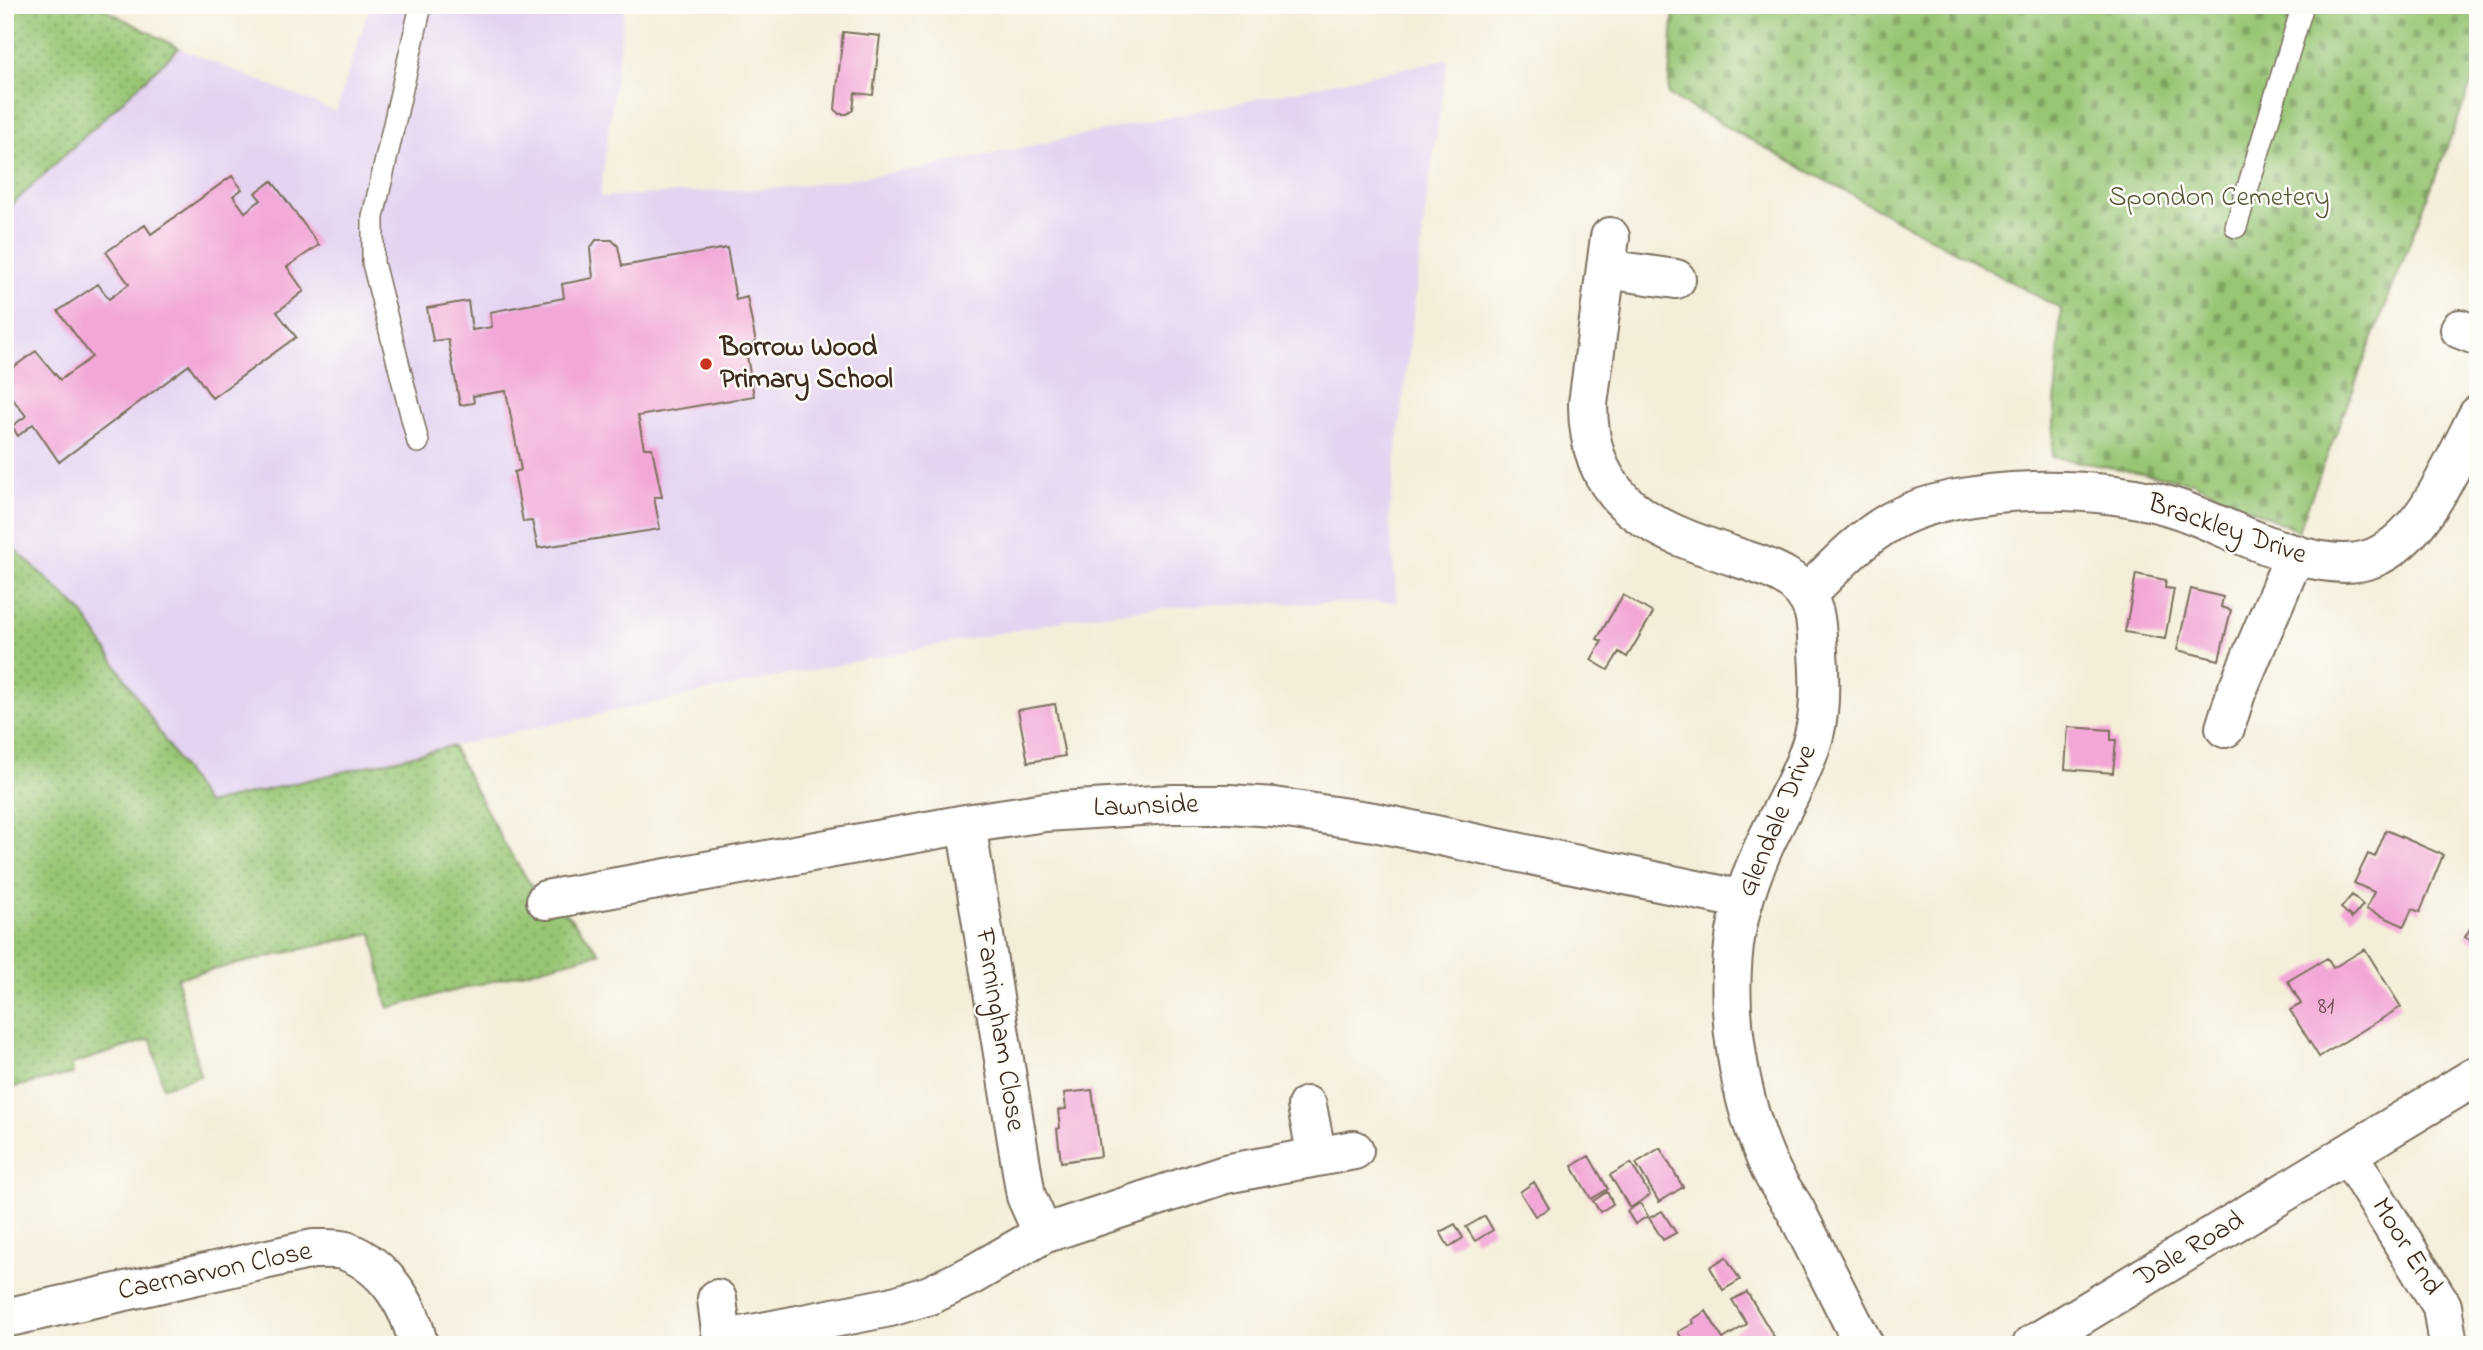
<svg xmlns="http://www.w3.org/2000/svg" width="2483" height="1350" font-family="'Indie Flower',sans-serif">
  <defs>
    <pattern id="cemetery-stones" width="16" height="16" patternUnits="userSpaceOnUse" patternTransform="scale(1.75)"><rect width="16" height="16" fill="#98c674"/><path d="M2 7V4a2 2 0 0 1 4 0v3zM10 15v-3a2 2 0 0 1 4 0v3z" fill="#7da15f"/></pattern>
    <pattern id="park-dots" width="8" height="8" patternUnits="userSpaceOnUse" patternTransform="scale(1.75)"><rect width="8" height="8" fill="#98c674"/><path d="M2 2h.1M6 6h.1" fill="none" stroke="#7da15f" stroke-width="1.8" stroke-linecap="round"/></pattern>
  </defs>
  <rect width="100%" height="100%" fill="#fdfcf7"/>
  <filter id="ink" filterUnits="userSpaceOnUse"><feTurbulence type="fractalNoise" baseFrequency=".0143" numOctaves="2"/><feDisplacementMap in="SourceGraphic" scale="14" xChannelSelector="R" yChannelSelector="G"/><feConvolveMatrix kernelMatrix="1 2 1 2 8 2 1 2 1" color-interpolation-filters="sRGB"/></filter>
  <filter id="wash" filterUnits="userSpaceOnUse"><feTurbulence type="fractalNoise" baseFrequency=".00686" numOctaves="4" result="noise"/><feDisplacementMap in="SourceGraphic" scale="28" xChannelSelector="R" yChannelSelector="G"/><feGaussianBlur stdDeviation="1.57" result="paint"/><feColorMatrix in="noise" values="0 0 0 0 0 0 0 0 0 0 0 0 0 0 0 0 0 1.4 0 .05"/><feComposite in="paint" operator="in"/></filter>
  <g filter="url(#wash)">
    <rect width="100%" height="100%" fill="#f4eed9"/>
    <!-- built -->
    <path fill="#e4d3f1" d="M370,5H625L600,197L794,187L924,168L1448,59L1427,197L1389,516L1397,602L1196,605L1087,616L771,678L452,746L206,804L82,612L5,540V212L179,48L336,112Z"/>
    <!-- cemetery -->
    <path fill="url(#cemetery-stones)" stroke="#6a7849" stroke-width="2" d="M1674,5H2478V67L2298,531L2192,482L2052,457L2061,309L1668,95Z"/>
    <!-- park -->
    <path fill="url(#park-dots)" stroke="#6a7849" stroke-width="2" d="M5,5H97L179,48L5,211Z
      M5,540L82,612L206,804L452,746L505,845L533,888L567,914L600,953L388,1008L372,933L177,978L200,1076L163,1087L151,1039L72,1064L73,1074L5,1089Z"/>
    <g id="blocks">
      <!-- building -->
      <path fill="#f2a7d6" d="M843,32L880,36L873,95L855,93L853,110L847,114H839L835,109Z
        M232,176L242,189L233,196L245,212L261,200L255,193L272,181L319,245L287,267L304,291L277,312L296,337L212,398L189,365L59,462L33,424L18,436L12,426L26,416L5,389V373L36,351L60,380L92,357L58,311L98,284L109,299L129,284L106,252L145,225L151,234Z
        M596,240H612L618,246L622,266L727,248L736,300L747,297L756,343L745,345L754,396L638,416L644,448H652L662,497H654L660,529L538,548L532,521L523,522L514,472L521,470L506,391L473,396L474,403L460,405L448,339L433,341L427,308L468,301L472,330L492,327L490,312L564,298L562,284L593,278L590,249Z
        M2136,574L2166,580L2165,588L2174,589L2165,639L2125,632Z
        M2191,589L2223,597L2221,607L2231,610L2219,660L2177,650Z
        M1623,595L1653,613L1627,657L1619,652L1608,670L1591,660L1602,641L1597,639Z
        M1055,704L1065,756L1028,762L1018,710Z
        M2068,727L2111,730V740H2116L2113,773L2065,769Z
        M2386,830L2443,855L2420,912L2412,909L2404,926L2366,909L2374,892L2354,883L2368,854L2375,857Z
        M2352,895L2363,905L2352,918L2341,908Z
        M2478,915V944L2465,937Z
        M2365,949L2401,1007L2319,1057L2290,1010L2301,1004L2288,981L2327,958L2333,968Z
        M1092,1090L1101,1156L1061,1162L1057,1129L1060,1128L1058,1110L1066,1109L1064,1093Z
        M1660,1148L1683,1187L1659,1202L1636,1163Z
        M1589,1156L1608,1189L1591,1199L1572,1166Z
        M1631,1163L1650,1195L1630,1208L1610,1175Z
        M1534,1182L1549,1208L1535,1216L1520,1192Z
        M1607,1192L1613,1204L1600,1212L1593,1201Z
        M1640,1203L1648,1216L1635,1224L1627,1211Z
        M1662,1211L1676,1233L1663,1240L1649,1218Z
        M1485,1216L1493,1230L1475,1241L1466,1227Z
        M1455,1224L1463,1238L1449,1247L1440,1232Z
        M1726,1257L1740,1280L1723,1290L1710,1267Z
        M1747,1292L1779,1345H1686L1678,1332L1694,1323L1692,1320L1706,1311L1723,1339L1747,1324L1732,1300Z"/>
    </g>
  </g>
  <g filter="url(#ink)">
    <use href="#blocks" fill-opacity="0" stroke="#7c6f5f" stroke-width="2"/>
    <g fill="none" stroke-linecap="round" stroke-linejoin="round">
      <defs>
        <path id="lane" d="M2236,227L2303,5
          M418,442L373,263V217L421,5"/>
        <path id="street" d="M1610,237L1588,404C1588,508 1658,531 1742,559C1773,569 1804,579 1814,613C1817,626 1817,639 1818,652C1820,679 1821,709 1814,735C1803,777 1778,813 1761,853C1750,878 1741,905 1736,932C1723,1008 1739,1103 1772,1172C1779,1187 1791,1200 1798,1215C1820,1258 1842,1302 1864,1345
          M1606,269L1676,279
          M2460,329L2478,336
          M1806,595C1833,569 1857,541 1890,522C1959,482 2107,483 2181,510C2232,528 2320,579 2373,558C2425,537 2453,461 2478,415
          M2225,728L2236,693L2295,554
          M966,824L1026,1196L1043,1234
          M546,900L966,824L1045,812L1172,804H1229L1274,807L1374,822L1744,900
          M1307,1106L1317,1157
          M2348,1154L2442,1306L2448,1345
          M717,1299L722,1340L890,1307L930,1295L972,1275L1043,1234L1225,1174L1354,1150
          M5,1318L313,1249C323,1249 337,1248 346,1251C385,1266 411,1306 418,1345"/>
        <path id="primary" d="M2032,1345L2478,1075"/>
      </defs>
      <!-- lane casing -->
      <use href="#lane" stroke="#7c6f5f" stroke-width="24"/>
      <!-- street casing -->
      <use href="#street" stroke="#7c6f5f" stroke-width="42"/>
      <!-- primary casing -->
      <use href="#primary" stroke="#7c6f5f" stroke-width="42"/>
      <!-- lane -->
      <use href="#lane" stroke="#fff" stroke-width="21"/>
      <!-- street -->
      <use href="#street" stroke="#fff" stroke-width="38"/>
      <!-- primary -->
      <use href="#primary" stroke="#fff" stroke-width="38"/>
    </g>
  </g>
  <!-- markers -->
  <circle fill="#c8321e" stroke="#fdfcf7" stroke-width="2.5" cx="706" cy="364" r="7"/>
  <g text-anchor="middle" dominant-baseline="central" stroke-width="5" stroke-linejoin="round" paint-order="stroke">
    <!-- number labels -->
    <g font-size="24" fill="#69494c">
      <text x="2326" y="1007">81</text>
    </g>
    <!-- park labels -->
    <g font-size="28" fill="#575938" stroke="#fdfcf7">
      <text x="2219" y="198">Spondon Cemetery</text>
    </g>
    <!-- poi labels -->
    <g font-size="28" font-weight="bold" fill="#3b2a1e" stroke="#fdfcf7" text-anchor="start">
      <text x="720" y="348">Borrow Wood<tspan x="720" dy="32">Primary School</tspan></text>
    </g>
    <!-- street labels -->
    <g font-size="28" fill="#3b2a1e" stroke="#fdfcf7">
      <text transform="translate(2227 530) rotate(19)">Brackley Drive</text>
      <text transform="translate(1146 807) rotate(-2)">Lawnside</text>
      <text transform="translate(1778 821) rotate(-67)">Glendale Drive</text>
      <text transform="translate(999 1030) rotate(81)">Farningham Close</text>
      <text transform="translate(2406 1247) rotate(58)">Moor End</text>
      <text transform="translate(2190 1250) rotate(-31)">Dale Road</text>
      <text transform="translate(215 1272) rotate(-12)">Caernarvon Close</text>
    </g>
  </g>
  <!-- margin -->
  <rect width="2483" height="1350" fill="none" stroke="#fdfcf7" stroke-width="28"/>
</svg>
